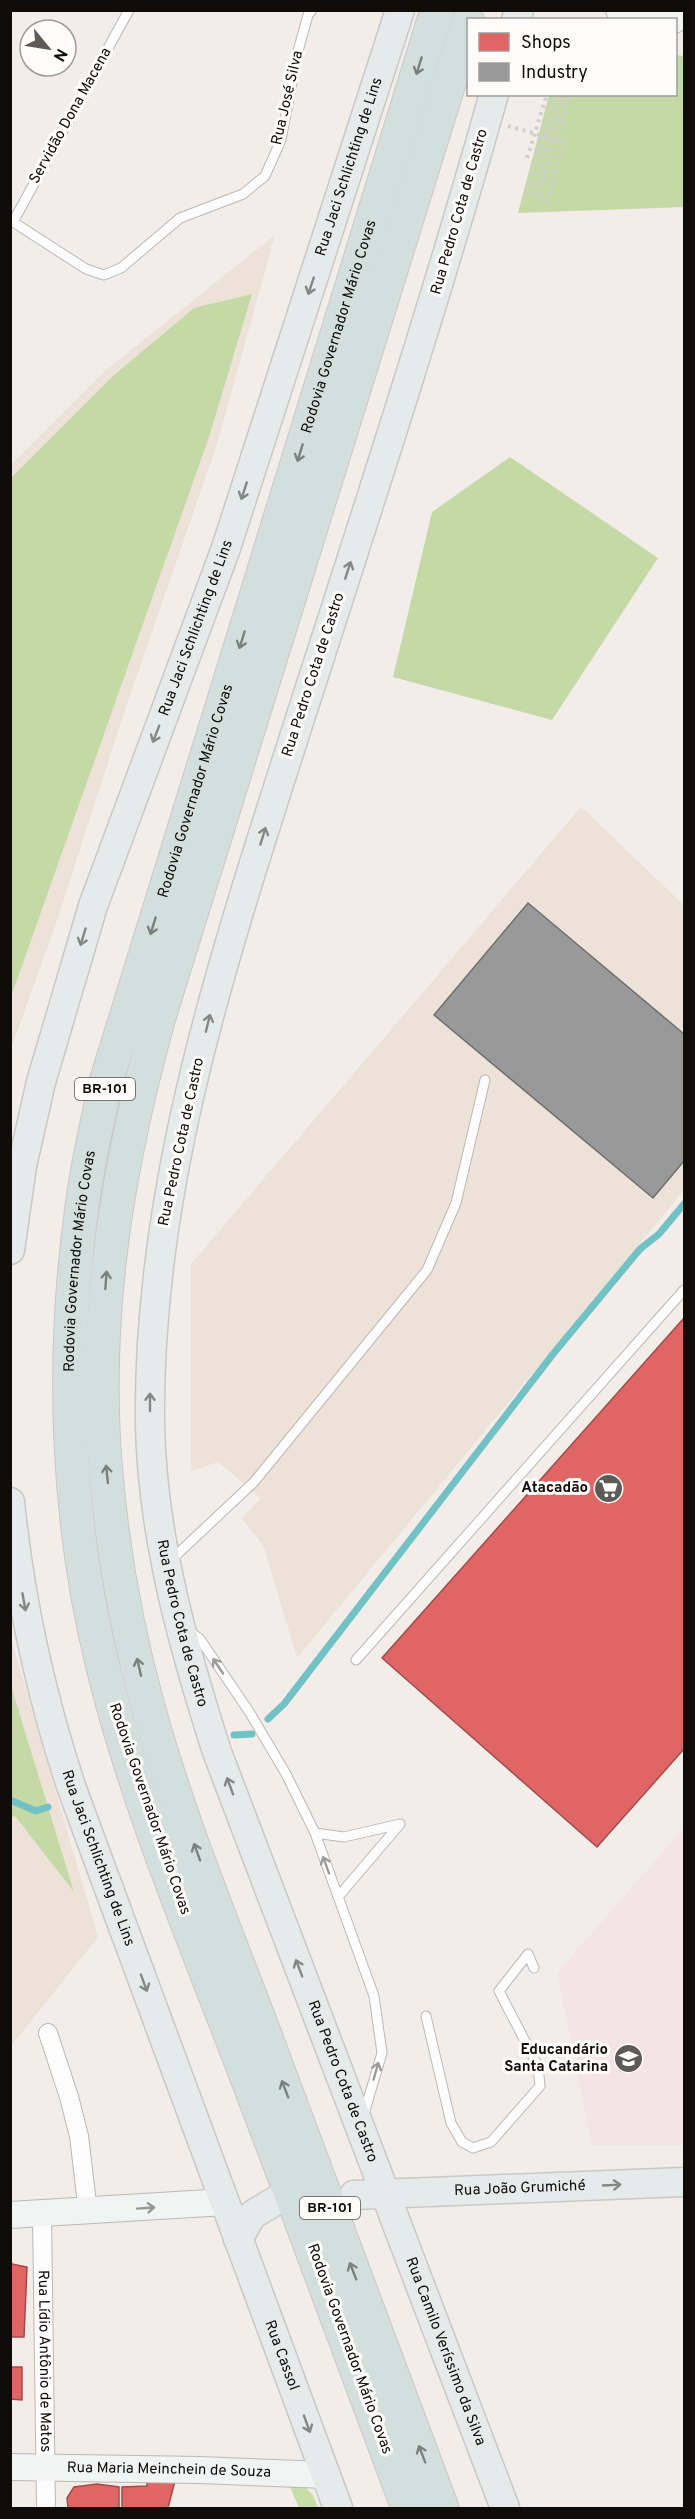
<svg xmlns="http://www.w3.org/2000/svg" width="695" height="2519" font-family="Overpass,sans-serif">
  <rect width="100%" height="100%" fill="#f2ede9"/>
  <!-- built -->
  <path fill="#ece2d8" d="M275,235L217,444L123,716L57,920L11,1049V465L105,371Z
    M581,807L684,905V1190L297,1658L264,1547L242,1518L261,1498L218,1462L191,1471V1264Z
    M10,1635L98,1937L11,2046H10Z"/>
  <!-- education -->
  <path fill="#f5e4e6" d="M684,1828V2145H592L557,1973Z"/>
  <!-- green -->
  <path fill="#c9dda9" d="M304,2486L313,2495L318,2508H299L290,2487Z"/>
  <!-- forest -->
  <path fill="#c5d9a6" d="M676,55L684,56V207L518,213L549,95L676,94Z
    M252,294L209,437L11,997V478L113,376L194,308Z
    M510,457L658,558L552,720L393,677L432,512Z
    M11,1686L74,1892L15,1816L11,1817Z"/>
  <!-- shops -->
  <path fill="#e06666" stroke="#a14b4a" stroke-width="1.5" d="M684,1318V1749L597,1847L382,1658Z
    M10,2258L12,2264L27,2267L24,2337H10Z
    M10,2367H22V2400L10,2399Z
    M147,2473H177L168,2508H122V2487L147,2486Z
    M97,2484L119,2487V2508H68L67,2498L74,2487Z"/>
  <!-- industry -->
  <path fill="#999" stroke="#706f6e" stroke-width="1.5" d="M528,903L684,1034V1161L653,1198L434,1015Z"/>
  <g fill="none" stroke-linecap="round" stroke-linejoin="round">
    <!-- stream -->
    <path stroke="#71c1c5" stroke-width="7" d="M268,1719L284,1704L553,1354L640,1249L659,1234L684,1204
      M234,1735L252,1734
      M10,1800L36,1811L48,1807"/>
    <defs>
      <path id="lane" d="M10,220L86,269L104,275L121,268L180,218L243,194L265,176L281,140L298,51L308,15L312,10
        M13,222L129,10
        M171,1560L254,1482L427,1270L456,1203L485,1080
        M190,1632L200,1639L250,1713L286,1774L315,1833L374,1996L382,2053L363,2117
        M356,1660L684,1290
        M315,1833L344,1837L400,1824
        M338,1897L400,1824
        M426,2016L451,2123L462,2142L473,2148L491,2142L540,2086L538,2066L499,1991L528,1954L534,1968"/>
      <g id="street">
        <path d="M48,2033L69,2097L79,2136L88,2212"/>
        <path id="s1" d="M42,2214L46,2508"/>
      </g>
      <g id="secondary">
        <path d="M619,10L674,20"/>
        <path d="M10,2215L225,2202"/>
        <path id="s2" d="M10,2467L200,2470L326,2475"/>
      </g>
      <g id="primary">
        <path d="M516,20L519,10"/>
        <path id="s3" d="M494,94C434,307 365,517 297,728C225,953 147,1184 150,1424C152,1535 183,1646 217,1752L505,2508"/>
        <path id="s4" d="M10,1250L22,1166L41,1082L93,906L226,548L400,10"/>
        <path id="s5" d="M10,1502C20,1600 41,1696 72,1789L338,2508"/>
        <path id="s6" d="M354,2195L684,2182"/>
        <path d="M238,2239L252,2215L277,2200"/>
      </g>
      <g id="highway">
        <path id="s7" d="M408,2508C354,2364 301,2219 246,2075C195,1941 137,1806 103,1667C66,1518 61,1358 82,1207C87,1165 97,1124 106,1082L437,10"/>
        <path d="M442,2508C381,2345 320,2182 259,2019C220,1917 178,1815 149,1710C125,1625 110,1536 104,1449C95,1300 119,1160 159,1017L468,22"/>
      </g>
    </defs>
    <!-- lane casing -->
    <use href="#lane" stroke="#bcb8b4" stroke-width="11"/>
    <!-- street casing -->
    <use href="#street" stroke="#bcb8b4" stroke-width="20"/>
    <!-- secondary casing -->
    <use href="#secondary" stroke="#bcb8b4" stroke-width="28"/>
    <!-- primary casing -->
    <use href="#primary" stroke="#cac8c6" stroke-width="31"/>
    <!-- highway casing -->
    <use href="#highway" stroke="#cac8c6" stroke-width="35"/>
    <!-- path -->
    <path stroke="#d0cfcd" stroke-width="4" stroke-dasharray="3 4.5" stroke-linecap="butt" d="M508,126L565,142"/>
    <!-- lane -->
    <use href="#lane" stroke="#fdfcfc" stroke-width="9"/>
    <!-- street -->
    <use href="#street" stroke="#fdfcfc" stroke-width="18"/>
    <!-- secondary -->
    <use href="#secondary" stroke="#f0f4f2" stroke-width="26"/>
    <!-- primary -->
    <use href="#primary" stroke="#e4ebea" stroke-width="28"/>
    <!-- highway -->
    <use href="#highway" stroke="#d3dfdd" stroke-width="33"/>
    <!-- path-bridge -->
    <path stroke="#d0cfcd" stroke-width="4" stroke-dasharray="3 4.5" stroke-linecap="butt" d="M556,94L525,194L531,196L563,94
      M565,142L546,201L538,198L570,94
      M527,158L547,94"/>
  </g>
  <!-- one-way arrows -->
  <defs><path id="oneway-shaft" d="M-6 0H5M1.5-3L5.5 0L1.5 3" fill="none" stroke-width="1.6" stroke-linecap="round" stroke-linejoin="round" transform="scale(1.5)"/></defs>
  <g stroke="#7b807e">
    <use href="#oneway-shaft" transform="translate(419 66) rotate(107)"/>
    <use href="#oneway-shaft" transform="translate(300 453) rotate(107)"/>
    <use href="#oneway-shaft" transform="translate(242 640) rotate(107)"/>
    <use href="#oneway-shaft" transform="translate(153 926) rotate(107)"/>
    <use href="#oneway-shaft" transform="translate(106 1280) rotate(-86)"/>
    <use href="#oneway-shaft" transform="translate(107 1474) rotate(-96)"/>
    <use href="#oneway-shaft" transform="translate(139 1667) rotate(-103)"/>
    <use href="#oneway-shaft" transform="translate(197 1852) rotate(-110)"/>
    <use href="#oneway-shaft" transform="translate(285 2089) rotate(-111)"/>
    <use href="#oneway-shaft" transform="translate(353 2271) rotate(-111)"/>
    <use href="#oneway-shaft" transform="translate(422 2454) rotate(-111)"/>
  </g>
  <g stroke="#848785">
    <use href="#oneway-shaft" transform="translate(311 286) rotate(108)"/>
    <use href="#oneway-shaft" transform="translate(244 491) rotate(108)"/>
    <use href="#oneway-shaft" transform="translate(348 570) rotate(-72)"/>
    <use href="#oneway-shaft" transform="translate(156 734) rotate(111)"/>
    <use href="#oneway-shaft" transform="translate(263 836) rotate(-73)"/>
    <use href="#oneway-shaft" transform="translate(83 937) rotate(107)"/>
    <use href="#oneway-shaft" transform="translate(208 1023) rotate(-76)"/>
    <use href="#oneway-shaft" transform="translate(150 1402) rotate(-90)"/>
    <use href="#oneway-shaft" transform="translate(24 1602) rotate(80)"/>
    <use href="#oneway-shaft" transform="translate(230 1786) rotate(-110)"/>
    <use href="#oneway-shaft" transform="translate(299 1968) rotate(-111)"/>
    <use href="#oneway-shaft" transform="translate(144 1983) rotate(70)"/>
    <use href="#oneway-shaft" transform="translate(612 2185) rotate(-3)"/>
    <use href="#oneway-shaft" transform="translate(307 2424) rotate(70)"/>
  </g>
  <g stroke="#9e9c9b">
    <use href="#oneway-shaft" transform="translate(218 1666) rotate(-124)"/>
    <use href="#oneway-shaft" transform="translate(326 1865) rotate(-110)"/>
    <use href="#oneway-shaft" transform="translate(376 2071) rotate(-74)"/>
  </g>
  <use stroke="#969795" href="#oneway-shaft" transform="translate(146 2208) rotate(-4)"/>
  <!-- icons -->
  <defs>
    <symbol id="supermarket-disc" viewBox="-11 -11 22 22"><circle r="9.5" fill="#5e5b57" stroke="#fefcfa"/><path d="M-6-5.5h2.5l.6 2H6L4.5 2H-2.5L-4.4-4H-6ZM-1.5 3.2a1.3 1.3 0 1 0 .1 0ZM3 3.2a1.3 1.3 0 1 0 .1 0Z" fill="#fff"/></symbol>
    <symbol id="school-disc" viewBox="-11 -11 22 22"><circle r="9.5" fill="#5e5b57" stroke="#fefcfa"/><path d="M0-5L7-2L0 1L-7-2ZM-4 1L0 2.5L4 1V4Q0 6-4 4Z" fill="#fff"/></symbol>
  </defs>
  <g fill-rule="evenodd">
    <use href="#supermarket-disc" x="592" y="1472" width="33" height="33"/>
    <use href="#school-disc" x="612" y="2042" width="33" height="33"/>
  </g>
  <g text-anchor="middle" dominant-baseline="central" stroke-width="6" stroke-linejoin="round" paint-order="stroke">
    <!-- shield labels -->
    <g fill="#fefcfa" stroke="#575451" stroke-width="1.5">
      <rect x="75" y="1078" width="60" height="22" rx="4.5"/>
      <rect x="300" y="2197" width="60" height="22" rx="4.5"/>
    </g>
    <g font-size="14" font-weight="bold" fill="#0f0c09">
      <text x="105" y="1089">BR-101</text>
      <text x="330" y="2208">BR-101</text>
    </g>
    <!-- street labels -->
    <g font-size="15" fill="#0f0c09" stroke="#fefcfa">
      <text transform="translate(288 98) rotate(-77)">Rua José Silva</text>
      <text transform="translate(71 116) rotate(-61)">Servidão Dona Macena</text>
      <text stroke="none"><textPath href="#s4" startOffset="1137">Rua Jaci Schlichting de Lins</textPath></text>
      <text transform="translate(460 212) rotate(-74)">Rua Pedro Cota de Castro</text>
      <text stroke="none"><textPath href="#s7" startOffset="2276">Rodovia Governador Mário Covas</textPath></text>
      <text stroke="none"><textPath href="#s4" startOffset="651">Rua Jaci Schlichting de Lins</textPath></text>
      <text transform="translate(314 675) rotate(-72)">Rua Pedro Cota de Castro</text>
      <text stroke="none"><textPath href="#s7" startOffset="1790">Rodovia Governador Mário Covas</textPath></text>
      <text transform="translate(182 1142) rotate(-78)">Rua Pedro Cota de Castro</text>
      <text stroke="none"><textPath href="#s7" startOffset="1304">Rodovia Governador Mário Covas</textPath></text>
      <text stroke="none"><textPath href="#s3" startOffset="1581">Rua Pedro Cota de Castro</textPath></text>
      <text transform="translate(149 1809) rotate(71)">Rodovia Governador Mário Covas</text>
      <text stroke="none"><textPath href="#s5" startOffset="368">Rua Jaci Schlichting de Lins</textPath></text>
      <text stroke="none"><textPath href="#s3" startOffset="2067">Rua Pedro Cota de Castro</textPath></text>
      <text stroke="none"><textPath href="#s6" startOffset="166">Rua João Grumiché</textPath></text>
      <text transform="translate(349 2349) rotate(70)">Rodovia Governador Mário Covas</text>
      <text stroke="none"><textPath href="#s3" startOffset="2356">Rua Camilo Veríssimo da Silva</textPath></text>
      <text stroke="none"><textPath href="#s5" startOffset="898">Rua Cassol</textPath></text>
      <text stroke="none"><textPath href="#s1" startOffset="147">Rua Lídio Antônio de Matos</textPath></text>
      <text stroke="none"><textPath href="#s2" startOffset="159">Rua Maria Meinchein de Souza</textPath></text>
    </g>
    <!-- poi labels -->
    <g font-size="15" font-weight="bold" fill="#0f0c09" stroke="#fefcfa" text-anchor="end">
      <text x="588" y="1488">Atacadão</text>
      <text x="608" y="2050">Educandário<tspan x="608" dy="17">Santa Catarina</tspan></text>
    </g>
  </g>
  <!-- border -->
  <rect width="695" height="2519" fill="none" stroke="#0f0c09" stroke-width="24"/>
  <!-- legend -->
  <rect x="467" y="18" width="210" height="78" fill="#fefcfa" stroke="#9e9c9a" stroke-width="1.5"/>
  <rect x="479" y="33" width="30" height="18" fill="#e06666" stroke="#9e9c9a" stroke-width="1.5"/>
  <text x="521" y="48" font-size="18" fill="#0f0c09">Shops</text>
  <rect x="479" y="63" width="30" height="18" fill="#999999" stroke="#9e9c9a" stroke-width="1.5"/>
  <text x="521" y="78" font-size="18" fill="#0f0c09">Industry</text>
  <!-- north arrow -->
  <g transform="translate(48 48) rotate(120)"><circle r="28" fill="#fefcfa" stroke="#9e9c9a" stroke-width="1.5"/>
  <path d="M0-4.5L10 22L0 15L-10 22Z" fill="#5e5b57"/>
  <text y="-9" font-size="16" font-weight="bold" text-anchor="middle" fill="#0f0c09">N</text>
  </g>
</svg>
